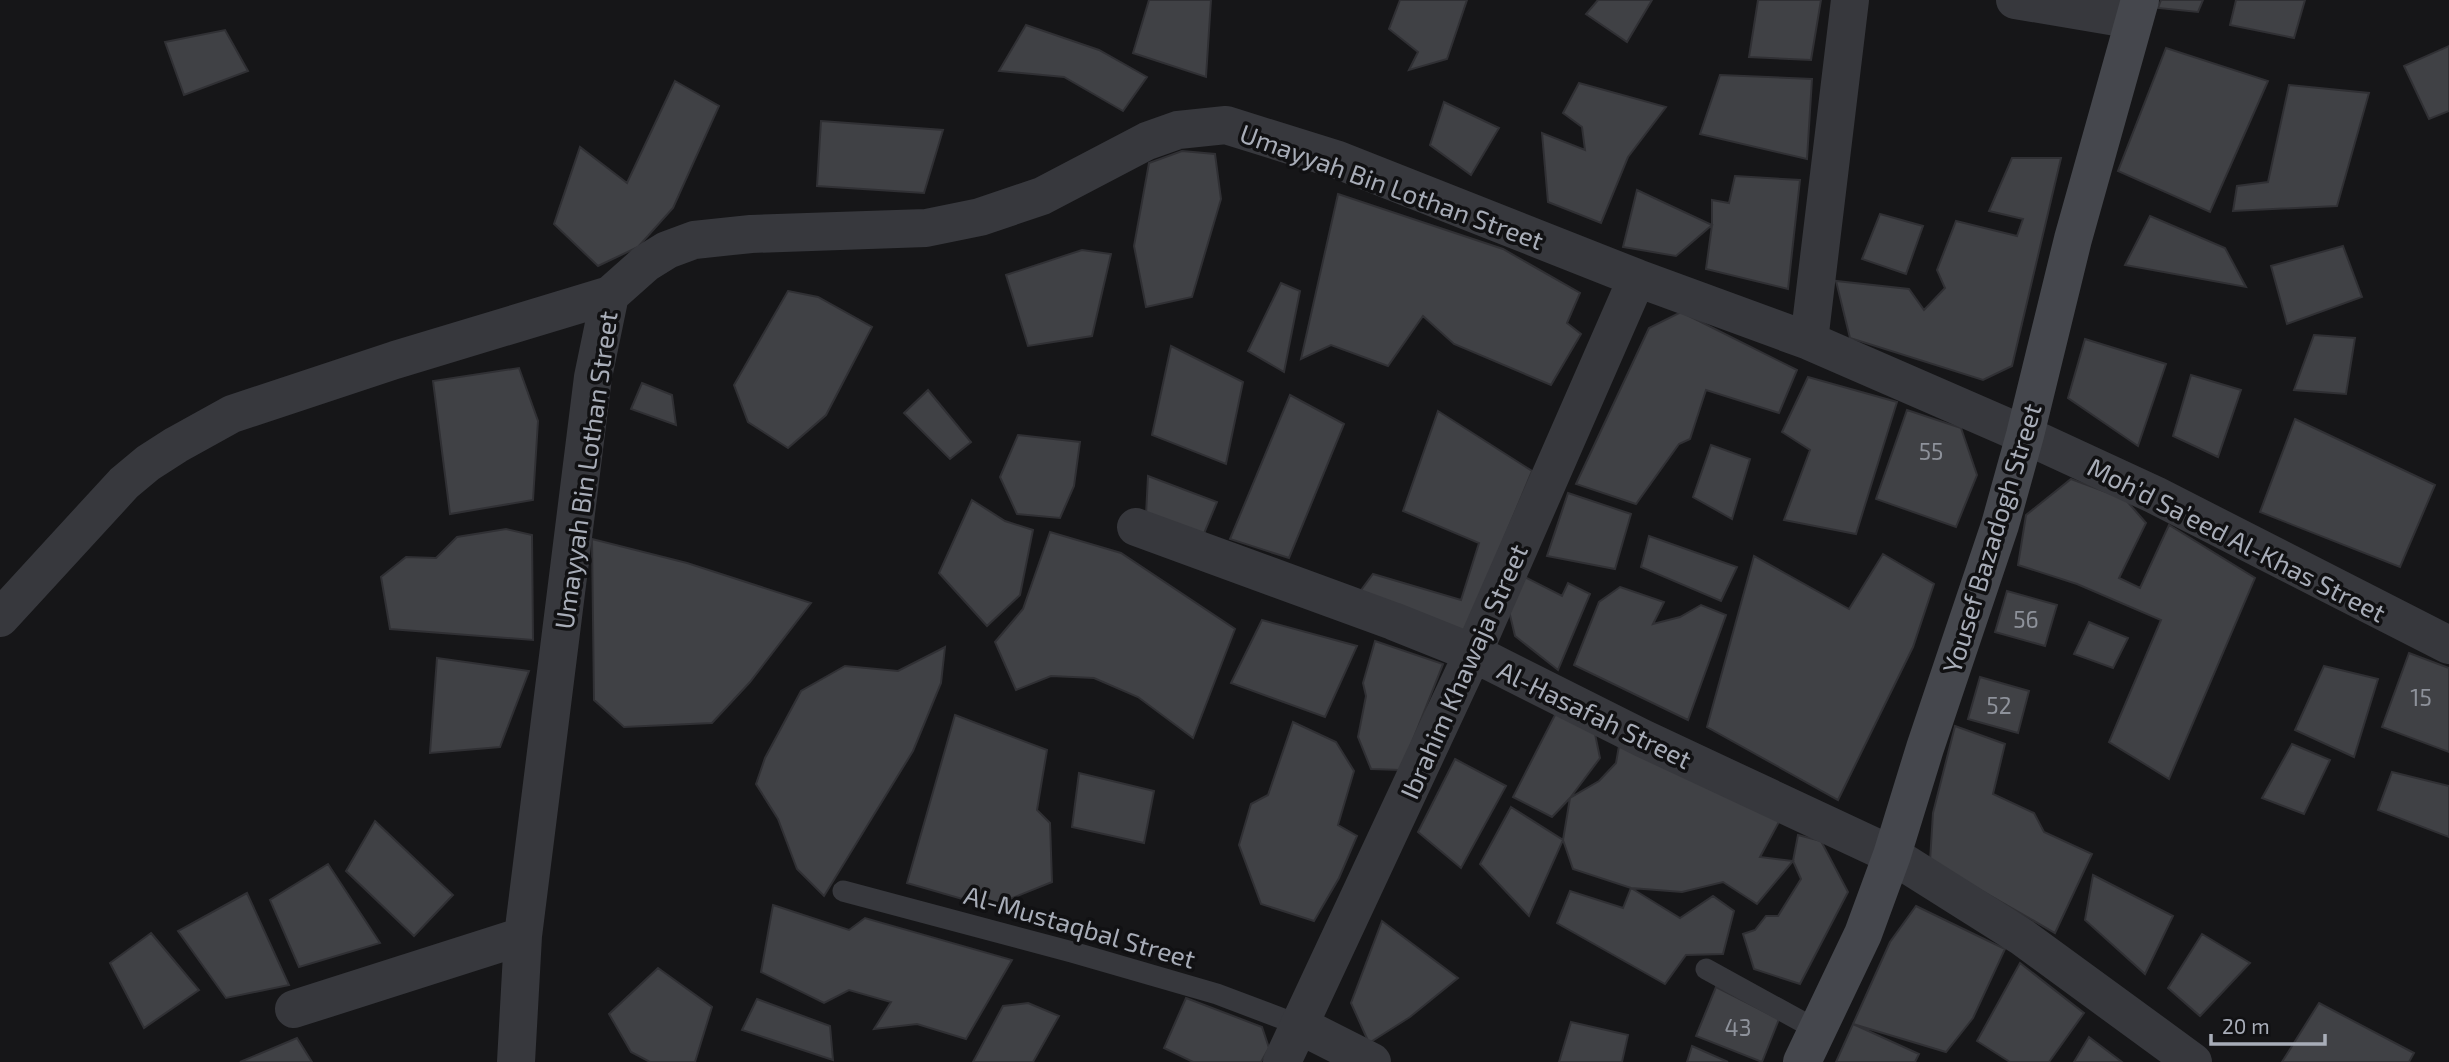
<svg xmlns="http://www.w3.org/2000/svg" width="2449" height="1062" font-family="'Exo 2',sans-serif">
  <rect width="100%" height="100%" fill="#161618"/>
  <!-- building -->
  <path fill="#404145" stroke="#303034" stroke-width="2" d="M1149,0H1211L1206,77L1133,53Z
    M1400,0H1467L1447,59L1409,70L1418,52L1389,29Z
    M1598,0H1652L1627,42L1586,14Z
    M1758,0H1821L1811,60L1749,57Z
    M2161,0H2203L2198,12L2158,8Z
    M2236,0H2305L2294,38L2230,25Z
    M1026,25L1099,50L1147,77L1123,111L1064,77L999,71Z
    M225,30L248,71L184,95L165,42Z
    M2449,46V111L2429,119L2404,66Z
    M2166,48L2268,81L2210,212L2118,171Z
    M1720,75L1812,79L1807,159L1700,134Z
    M675,81L719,106L673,208L638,247L598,266L554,224L580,147L627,183Z
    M1579,83L1666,107L1628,157L1601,223L1548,202L1542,133L1585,150L1582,127L1563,113Z
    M2289,85L2369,93L2337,206L2233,211L2237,186L2268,182Z
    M1444,102L1499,128L1471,175L1430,145Z
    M821,121L943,130L924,193L817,186Z
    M1182,151L1215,154L1221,199L1192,297L1146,307L1134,246L1149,163Z
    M2012,158H2061L2012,366L1983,380L1850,338L1836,281L1909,289L1924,310L1945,288L1937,270L1956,221L2017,236L2023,219L1989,211Z
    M1735,176L1800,180L1788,289L1706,269L1712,225V200L1729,203Z
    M1637,190L1712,225L1676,256L1623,247Z
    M1338,194L1503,249L1580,293L1567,323L1581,334L1551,385L1454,344L1423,316L1388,366L1331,345L1301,359Z
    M1880,214L1923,226L1906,274L1862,259Z
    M2150,216L2225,248L2246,287L2125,265Z
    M2343,246L2362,297L2287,324L2271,266Z
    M1082,250L1111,254L1092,336L1028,346L1006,275Z
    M1281,283L1300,291L1284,372L1248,351Z
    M788,291L818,297L872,327L826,415L788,448L748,422L734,385Z
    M1681,312L1797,370L1779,413L1706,390L1690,439L1679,444L1636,504L1576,484L1649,328Z
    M2314,335L2355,338L2346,394L2294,390Z
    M2085,339L2166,364L2138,446L2068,398Z
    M1171,346L1243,382L1226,464L1152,435Z
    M519,368L538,421L533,500L450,514L433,381Z
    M2191,375L2241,390L2218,457L2173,436Z
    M1808,377L1897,402L1856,534L1784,520L1810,450L1782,432Z
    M642,383L672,395L676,425L631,409Z
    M928,390L971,442L950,459L904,413Z
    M1290,395L1344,424L1289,558L1230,539Z
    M1907,410L1961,428L1977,475L1956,527L1876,499Z
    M1438,411L1532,471L1465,633L1356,597L1373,574L1461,600L1479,543L1403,511Z
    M2295,419L2435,485L2400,567L2260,512Z
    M1018,435L1080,442L1074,486L1060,518L1017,514L1000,477Z
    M1711,445L1750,459L1732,519L1693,497Z
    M1148,476L1217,502L1203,536L1146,515Z
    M2071,479L2125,499L2146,523L2119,578L2140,588L2169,525L2255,578L2169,779L2109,742L2161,620L2077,584L2018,565L2026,515Z
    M1568,493L1631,514L1615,569L1547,556Z
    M972,500L1005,521L1033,530L1020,595L987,626L939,573Z
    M506,529L532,535L533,640L390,629L381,577L406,557L436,558L457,537Z
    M1050,532L1121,553L1235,629L1193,738L1138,697L1094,678L1051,676L1016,690L995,642L1023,609Z
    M1649,536L1737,567L1721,601L1641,567Z
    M592,539L687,563L811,603L750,682L712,723L624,727L594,700Z
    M1883,554L1934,584L1913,647L1838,800L1707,727L1754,556L1849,609Z
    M1523,576L1562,596L1568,583L1590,594L1558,670L1515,636L1509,611Z
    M1620,587L1664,602L1653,624L1680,617L1701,605L1726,615L1688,720L1574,665L1599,602Z
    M2007,591L2057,605L2045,646L1995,632Z
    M1262,620L1357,646L1325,717L1231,683Z
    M2089,622L2128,638L2113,668L2074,654Z
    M1375,641L1443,664L1401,770L1371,769L1358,737L1366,696L1363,683Z
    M945,647L941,683L913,751L824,896L797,869L778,819L756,784L765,758L801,691L845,666L898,671Z
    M2409,653L2449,668V752L2382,727Z
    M437,658L529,671L500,747L430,753Z
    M2324,666L2378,679L2354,757L2295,730Z
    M1980,677L2029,691L2018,733L1968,719Z
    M1556,713L1594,729L1600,758L1570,798L1552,817L1513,797Z
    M955,715L1047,750L1037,810L1050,823L1052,882L990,907L907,883Z
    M1293,722L1336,742L1354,771L1338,825L1357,836L1339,878L1314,921L1261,904L1239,845L1251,804L1268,795Z
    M1955,726L2005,744L1993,794L2034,813L2044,832L2092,854L2055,933L1930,861L1933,813Z
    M1620,740L1780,820L1760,857L1793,861L1757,904L1723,882L1682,892L1631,888L1573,869L1563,840L1570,798L1599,781L1616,763Z
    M2292,744L2330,760L2304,814L2262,798Z
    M1455,759L1506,786L1461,868L1418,832Z
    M2392,772L2449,786V837L2378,810Z
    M1079,773L1154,791L1144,843L1072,827Z
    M1511,807L1563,840L1529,916L1480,864Z
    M375,821L453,895L414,936L346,871Z
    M1798,835L1821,841L1848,892L1800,984L1754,969L1743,934L1755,930L1766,916H1778L1801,879L1793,861Z
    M328,864L380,943L299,967L270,900Z
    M2093,875L2173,916L2145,974L2085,920Z
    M1631,888L1680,918L1713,896L1734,911L1723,954L1686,955L1665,984L1557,923L1570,891L1623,908Z
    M247,893L289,985L226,998L178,931Z
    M773,905L849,930L865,918L1012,960L966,1039L917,1024L874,1029L891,1002L849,990L824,1003L761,972Z
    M1916,906L2005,949L1973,1018L1946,1052L1853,1024L1890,942Z
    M1382,921L1458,978L1410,1017L1369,1043L1351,1003Z
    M151,933L199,990L144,1028L110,963Z
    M2202,934L2250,963L2200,1016L2168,988Z
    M2020,963L2084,1013L2049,1062H2010L1977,1041Z
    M658,968L712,1007L695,1062H650L631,1052L609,1014Z
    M1716,987L1779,1019L1762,1062L1696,1036Z
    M1186,998L1262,1027L1269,1048L1261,1062H1193L1164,1048Z
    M757,999L830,1026L833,1060L742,1030Z
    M1028,1003L1059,1016L1033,1062H973L1003,1006Z
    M2319,1003L2414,1053L2409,1062H2282Z
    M1571,1022L1628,1035L1622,1062H1559Z
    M1853,1024L1919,1054L1915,1062H1836Z
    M2089,1037L2122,1062H2074Z
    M297,1038L312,1062H240Z
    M1692,1046L1728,1062H1687Z"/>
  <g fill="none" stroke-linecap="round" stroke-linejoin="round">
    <!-- lane -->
    <path stroke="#37383d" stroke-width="21" d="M843,891L1072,952L1217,994L1299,1025
      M1706,969L1819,1031"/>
    <!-- street -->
    <path stroke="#37383d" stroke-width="38" d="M2015,0L2134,20
      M1809,341L1850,0
      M1136,527L1393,621L1473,653L1642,738L1892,855L2022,937L2193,1062
      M0,618L124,483L148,463L176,445L232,414L395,360L610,295
      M294,1009L523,936
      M1299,1025L1372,1062
      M516,1062L523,936L593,377L610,295L646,263L667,250L694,240L751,234L926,228L980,217L1042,196L1147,141L1178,130L1226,125L1338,160L1637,278L1809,341L2025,435L2155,495L2449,645
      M1282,1062L1473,653L1637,278"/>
    <!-- secondary -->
    <path stroke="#45474d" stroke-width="38" d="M1802,1062L1863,934L1892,855L1925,748L2000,525L2025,435L2073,239L2140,0"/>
  </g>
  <g text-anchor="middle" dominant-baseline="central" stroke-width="7" stroke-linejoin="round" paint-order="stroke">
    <!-- number labels -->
    <g font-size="23" fill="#8e929b">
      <text x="1931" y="451">55</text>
      <text x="2026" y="619">56</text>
      <text x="2421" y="697">15</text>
      <text x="1999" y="705">52</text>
      <text x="1738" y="1027">43</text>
    </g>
    <!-- street labels -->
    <g font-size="26" fill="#a8adb8" stroke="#111113">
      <text transform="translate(1392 186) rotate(20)">Umayyah Bin Lothan Street</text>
      <text transform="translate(585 470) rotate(-82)">Umayyah Bin Lothan Street</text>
      <text transform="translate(1991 538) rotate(-73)">Yousef Bazadogh Street</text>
      <text transform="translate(2237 539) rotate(27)">Moh’d Sa’eed Al-Khas Street</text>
      <text transform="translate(1463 671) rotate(-66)">Ibrahim Khawaja Street</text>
      <text transform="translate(1595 714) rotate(26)">Al-Hasafah Street</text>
      <text transform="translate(1080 926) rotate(16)">Al-Mustaqbal Street</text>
    </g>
  </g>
  <!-- scale -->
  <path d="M2211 1034v10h114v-10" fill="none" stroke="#a8adb8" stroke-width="3.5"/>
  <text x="2222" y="1034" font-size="21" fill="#a8adb8" stroke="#111113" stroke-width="5" paint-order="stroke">20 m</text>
</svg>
